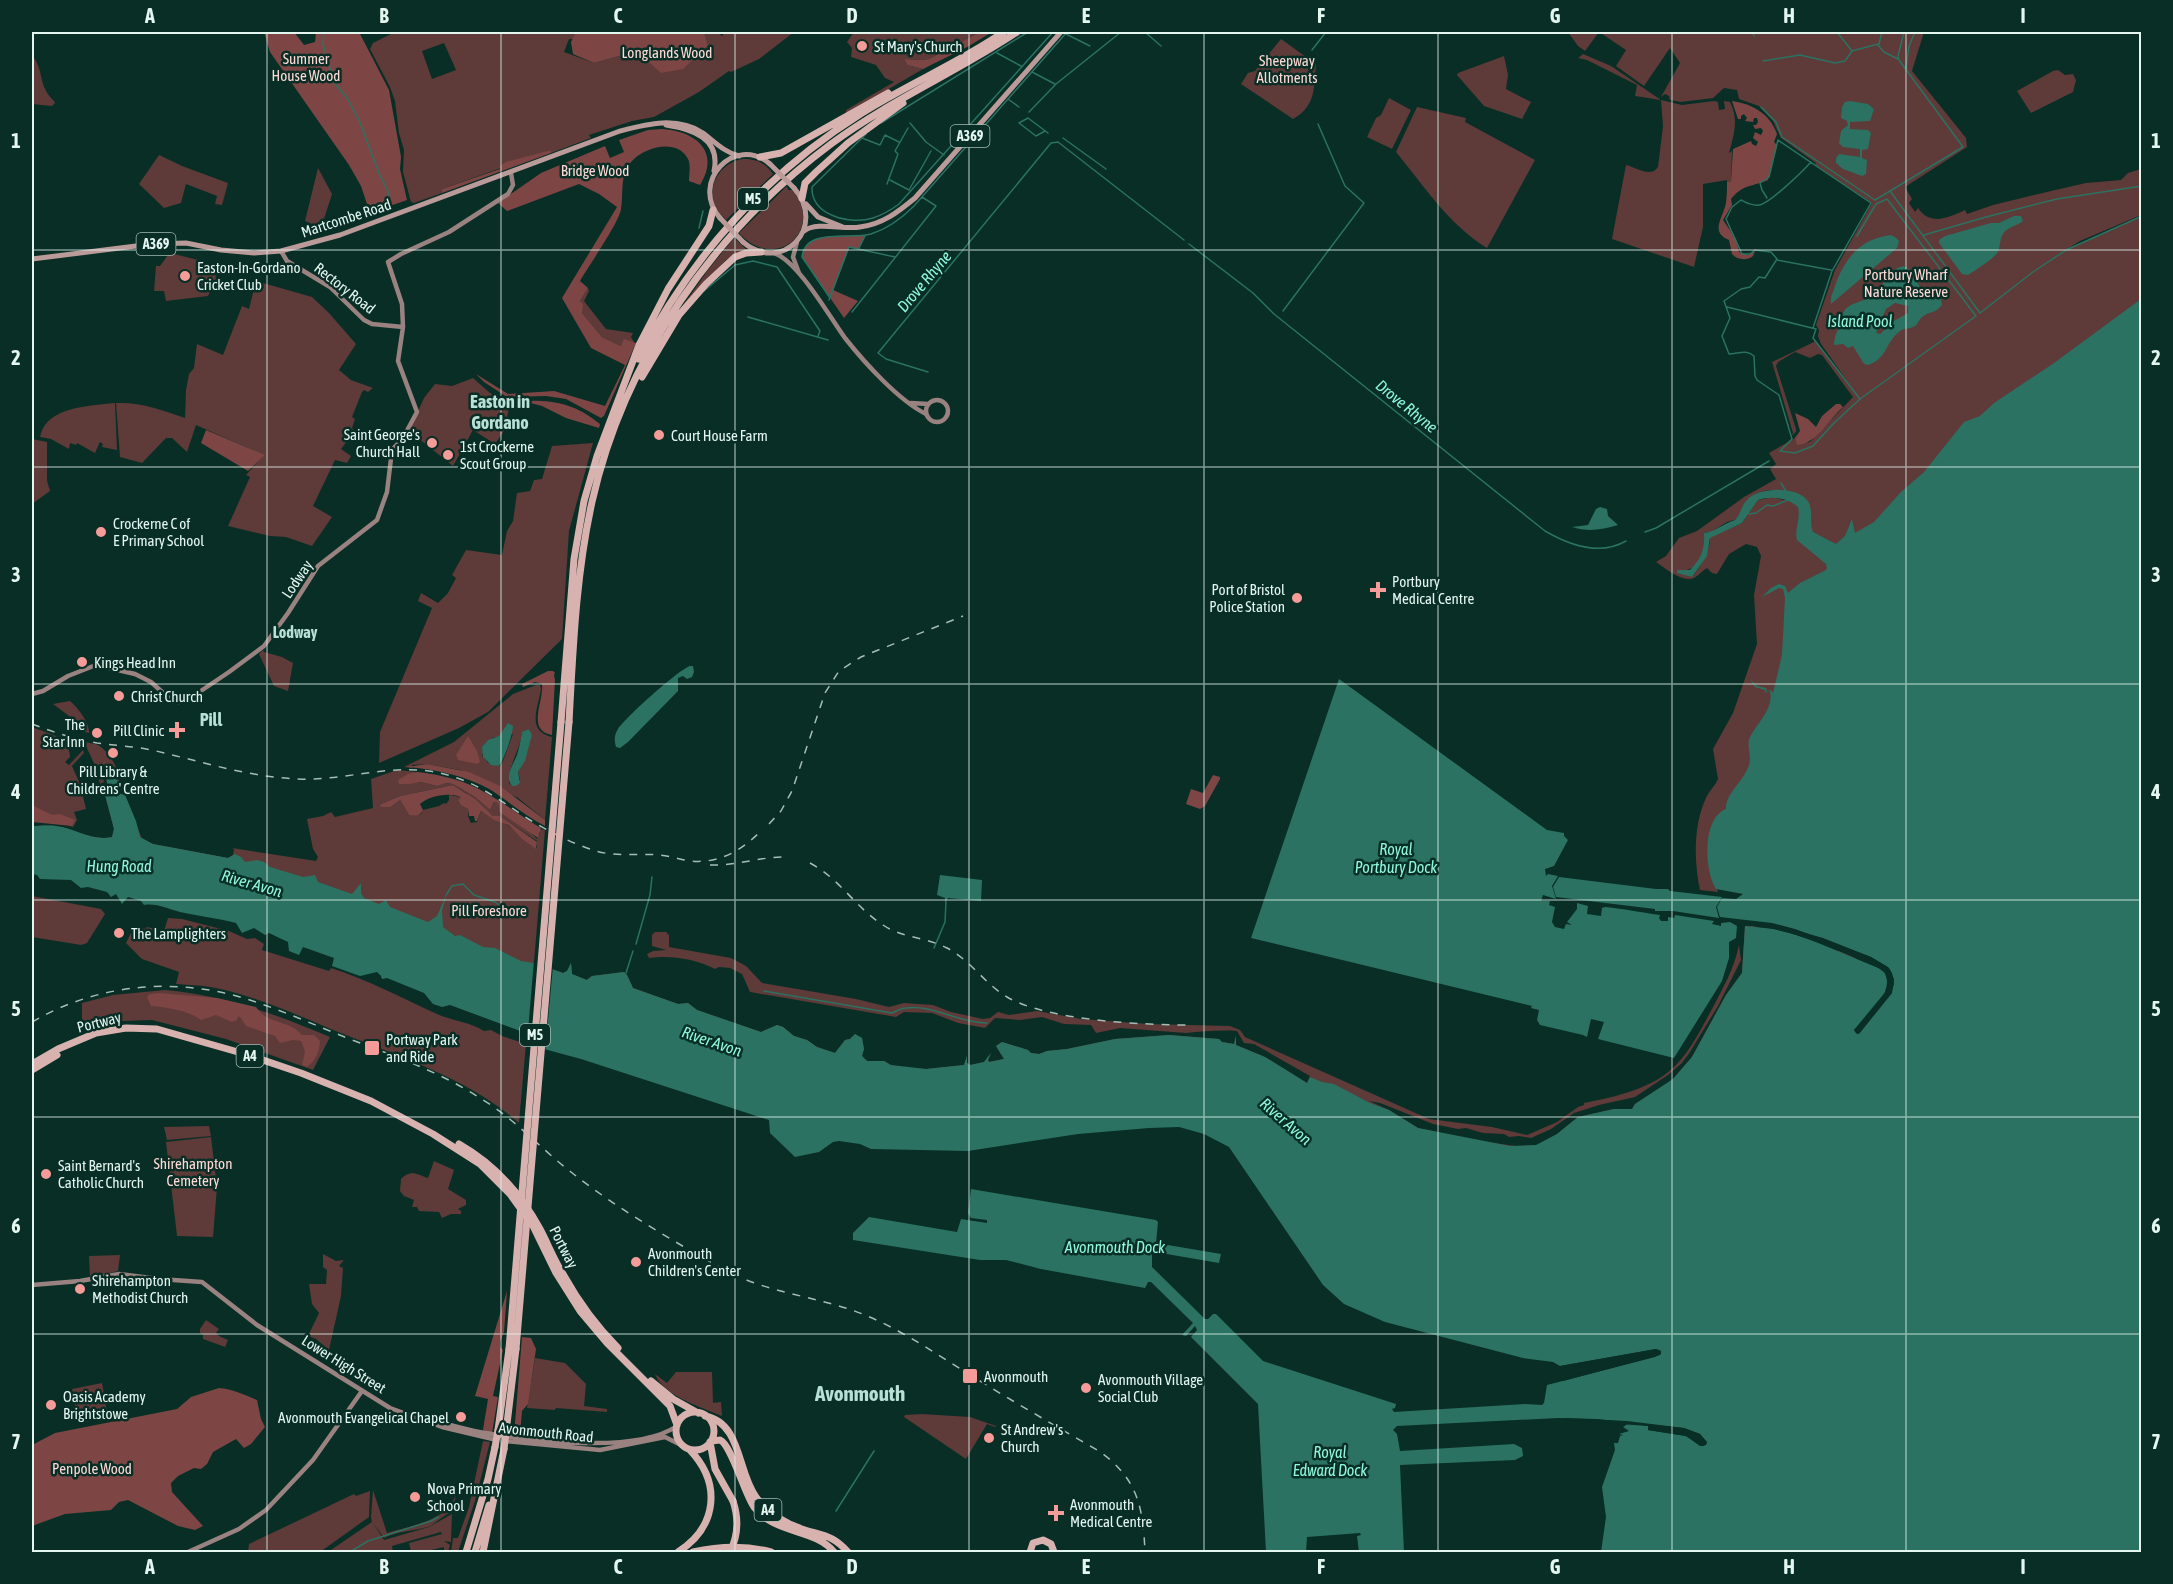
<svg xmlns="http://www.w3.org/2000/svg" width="2173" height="1584" font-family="'Asap Condensed',sans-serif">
  <rect width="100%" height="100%" fill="#082e26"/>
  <!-- green -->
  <path fill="#5e3a38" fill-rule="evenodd" d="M395,32H601L575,34L573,39H569L564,52L594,63L637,51L708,45L704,32H717L722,36L725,32H794L759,59L731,72L729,71L699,92L654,117L632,121L589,135L591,138L551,153V150L442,189V193L414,203L411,202L403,172L404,150L399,133L395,101L390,87L370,49L373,43ZM444,43L456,70L432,79L422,51Z
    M854,32H980L929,59L921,60L906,59L907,65L923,69L846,114V110L894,82L885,78L876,65L851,57L852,48L847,42Z
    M1568,32H1924L1912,71L1966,138L1967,147L1905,187L1912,199L1909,203L1915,212L1918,208C1930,226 1948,218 1965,210L1967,214L1993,205L2051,191L2086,183L2121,180L2128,173L2141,169V215L2080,241L2054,257L2074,246L2141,216V453L1717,888L1718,892L1700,890C1694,862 1693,826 1706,798C1709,791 1715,786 1718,779L1713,749L1733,713L1757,644L1754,595L1761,556L1757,547L1746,544L1729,554L1717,574L1712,573L1707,568C1702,571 1698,576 1694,578C1682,583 1665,568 1656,562L1666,556L1679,538L1697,531L1744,497L1776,479L1770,469L1776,464L1769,453L1795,438L1797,444L1810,442L1853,397L1822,355L1818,354L1810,358L1795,352L1778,362L1776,366L1796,429V432L1791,436L1793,433L1772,362L1814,342V339L1857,395L1821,344L1818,336L1819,330L1816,325L1835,270L1872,203L1815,165L1816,163L1781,138L1773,121L1759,106L1739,99L1737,90L1724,88L1713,98L1681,102L1670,100L1669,96L1665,94L1661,97L1680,63L1670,48L1644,86L1616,66L1626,50L1599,32L1585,51L1578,46ZM1771,490L1791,492L1787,501L1773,497L1758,500L1742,523L1710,537C1710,552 1701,566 1692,577L1687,570C1702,566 1705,546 1706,532H1711L1727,522L1737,519C1746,503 1750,492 1771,490Z
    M1281,39L1316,64C1314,88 1316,106 1293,119L1241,84L1248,73L1255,71Z
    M1583,54L1611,66L1661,100L1682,105L1714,101L1718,102L1719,110L1725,109L1724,101L1730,102C1739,119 1734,135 1729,153L1732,151L1731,182H1727V180L1703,184V227L1694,267L1612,239L1626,165C1637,168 1651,178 1658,167L1663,126L1661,100L1635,96L1637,85L1587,60L1578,58Z
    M32,55C45,71 37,85 54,101L55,103L52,106L32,104Z
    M1504,56L1508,75L1506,89L1531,102L1522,119L1484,106L1457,75L1458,73Z
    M2058,70L2065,75L2073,74L2076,80L2073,92L2031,113L2017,91L2053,71Z
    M1389,98L1411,110L1392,149L1367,137L1376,118L1381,115Z
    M1417,107L1466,118L1465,122L1535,160L1487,248C1449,225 1424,186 1396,152Z
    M159,155L182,166L228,183L222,205L215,204L217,196L186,184L181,203L164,208L139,184Z
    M743,159C757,159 765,163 773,174L726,220C723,216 717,212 715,206C706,184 722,162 743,159Z
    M318,168L332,194L321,228L305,221Z
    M787,186L788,190H792C825,227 778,275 739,233Z
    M734,238L747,250L733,255L726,260L677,314L708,270Z
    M174,254L198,260L215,270L216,279L208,296L166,301L164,291H154L156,266H160L168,255Z
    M256,281L312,297L329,313L356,344L339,370L351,380L373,388L368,392L364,390L362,392L352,417L355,419L352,428L355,431L341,449L351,456L347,463L335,460L313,506L332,517L312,546L286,537L270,536L228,526L250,477L246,475L264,455L196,425L187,452L172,438H166L142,463L120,457L116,403C141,402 162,410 185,418L186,390L189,374L194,368L197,344L223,355L242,306L249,309Z
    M588,288L589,291L584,301L606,329L633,333L631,337L634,342L621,346L602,337L582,313L580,301Z
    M473,378L490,393L510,402V404L504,431L495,444L473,430L453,466L409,431L424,398L435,384L452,386Z
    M115,403L117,450L102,447L103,444L100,442L95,453L77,443L76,445L70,443L69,449L51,439L40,437C46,406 90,406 115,403Z
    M32,439L47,442V481L50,491L32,504Z
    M593,443L569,531L562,639L488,712L459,728L379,763L380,732L432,608L418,601L421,593L438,603L448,593L456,578L452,575L466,550L502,555L507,531L513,521L517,493L530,491L534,480L542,479L552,446Z
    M263,650L264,652L282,657L293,663L288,691L274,686L259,654Z
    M536,685H540L541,689C538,708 526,731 552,737L545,820L518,798L460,770L427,764L412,765V768L404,767L454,742L513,694ZM529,729C534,737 524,763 518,772L520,780L516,786H512L509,783C508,766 520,750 522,733ZM513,734C509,743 505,759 500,766L488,763L482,755L492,738Z
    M70,701C78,708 90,723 89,733L81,731L69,716L53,704Z
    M32,727C48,734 70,736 70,757L65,762L69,765L83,750L84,753L72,766L80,784L86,809L74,812L77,820L73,827L32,814Z
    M84,742C88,743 94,743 98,745C114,755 124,779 117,793L125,795L142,839L153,844L228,858L233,855L234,849L232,848L316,861L318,857L313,849L307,819L323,816L331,812L335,817L373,808L371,779L397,770L417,772L399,780V784L421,782L437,786L445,783L453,784L475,797L490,810L494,802L498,803L499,812L528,830L537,839L540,833V829L545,830L534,962L563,973L567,971L571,963L572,974L586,980L592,976L624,972L627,975L633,988L678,1004L688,1003L697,1010L761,1032L777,1025L783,1027L794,1036L807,1040L817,1047L835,1053L845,1040L850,1039L855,1034L862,1038L864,1049L862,1056L867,1061H884L891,1065L902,1067L926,1069L964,1065L967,1056V1063L971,1065L984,1062L991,1053L988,1060L989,1062L1004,1059L996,1046L1002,1042L1028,1050L1031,1053L1039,1054L1047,1051L1067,1049L1115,1039L1169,1035L1219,1039L1222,1042L1234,1044L1236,1036V1045L1265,1057L1307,1083L1310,1076L1254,1044L1244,1043L1237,1031C1221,1030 1203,1031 1186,1033L1120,1028L1096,1033L1091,1025L1064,1024L1042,1017L1020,1020L995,1018L985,1028L958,1023L932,1013L904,1012L896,1017L750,992L742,974L730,968L719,967L715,969C696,959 670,955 649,958L647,954L653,951L666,950L652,946V935L655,932H666L669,935V947L731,958L746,966L762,983L856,999L889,1007L904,1003L933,1005L951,1012L983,1019L990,1018L998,1012L1009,1015L1037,1011L1081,1019L1149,1024L1230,1026L1240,1030L1245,1037L1429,1119L1492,1127L1527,1135L1557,1122L1578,1107L1584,1105V1103C1615,1097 1655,1088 1677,1064C1692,1048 1702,1027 1712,1009C1723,988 1734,969 1739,945L1741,960L1718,1006L1690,1052L1682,1063L1668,1075L1635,1097L1599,1105L1574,1113L1551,1129L1531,1138L1519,1136L1509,1137L1504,1134L1483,1133L1466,1128L1458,1129L1433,1124L1380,1103L1369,1101L1389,1110L1418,1128L1479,1141L1516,1146L1538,1145L1557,1134L1578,1117L1614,1109H1632L1635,1104L1672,1080L1692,1057L1726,995L1742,973L1745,926H1753L1842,952L1855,958L1886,993L1862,1021L1852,1016L1748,1206L1322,1138L935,1084L470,960L436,920L423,932L122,843L32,826C39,826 48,825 56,826C73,828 94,842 112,837L114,829L104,791L107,784L106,774L103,778L104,782L100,784L99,780L101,778ZM453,785L466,793L493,816H500L537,841V848C527,842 520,834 511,827C504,821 490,818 481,811L477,822L471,823L468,816V809L461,804L458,800L461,797L449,795V800L446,804L444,803L439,806L423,810L421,814L409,815L400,800L391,807L381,804L400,796Z
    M32,896L101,909L105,914L87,943L81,945L32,937Z
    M168,918L182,919L229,931L247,939L255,938L264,944L262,950L329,971L331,968C368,980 402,998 437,1014C453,1021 470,1022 484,1031L491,1030L502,1036L526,1044L519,1123C470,1080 406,1059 346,1035C300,1017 252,993 204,986C195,985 185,985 176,984L179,972L142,959L126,943L134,927L145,929L147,927L164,931Z
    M165,990C227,996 273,1013 330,1037L313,1070L226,1039L152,1020L122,1021L83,1030L82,1029V1003L113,995Z
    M209,1126L211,1136L167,1140L164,1127Z
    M211,1137L217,1187L213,1237L177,1236L166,1142Z
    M434,1161L454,1170L448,1189L466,1200V1205L458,1209L461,1211V1214H451L442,1218L439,1212L419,1211L417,1207H412L414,1200L404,1196L400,1191L401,1179C411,1169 417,1174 428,1178Z
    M323,1254L336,1261L344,1260L339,1266L343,1268L341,1296L329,1350L316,1339L308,1336L319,1313L312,1304L309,1284H326L327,1270L323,1267Z
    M120,1255L118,1271L90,1278L89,1256Z
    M206,1320L219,1329L216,1333L219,1336L228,1340L225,1347L203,1339V1335L200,1333V1329Z
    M535,1358L565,1363L586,1384L584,1406L607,1409V1412L556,1408L555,1410L527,1408Z
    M676,1372H712L713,1403L721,1402L722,1416C703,1408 662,1395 655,1374L667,1383Z
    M102,1383L108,1418L78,1423L72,1389Z
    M922,1414L970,1417L996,1426L995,1427L987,1424L966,1459L904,1417L905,1415Z
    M483,1441L490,1442L475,1501L458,1552H451L453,1538H458L469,1507Z
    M373,1490L387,1533C412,1525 449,1521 456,1493L453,1512C445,1513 437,1523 428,1527C413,1531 397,1531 384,1538L373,1523L384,1540L429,1527L452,1514L451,1542L444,1541L450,1545L448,1552H444V1547L423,1552H411L409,1543L442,1534L441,1532L392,1546L393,1552H328L372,1522L371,1517Z
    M370,1491L369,1517L320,1552H248L249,1544L354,1494L356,1496Z"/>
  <!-- forest -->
  <path fill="#7d4645" d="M264,32H294L304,45L315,42L316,32H359L389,90L401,157L400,169L407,200L370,213L361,186L349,165L270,52Z
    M601,32H704L708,45L683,69L661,73L637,51L594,63L573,54L571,42L575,34Z
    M980,32H992L969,46L923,69L907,65L905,59L921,60L929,59Z
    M1732,101C1753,104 1770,114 1777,134L1774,142L1777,145L1768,180C1752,187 1743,184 1731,199L1732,205L1723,220L1736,239L1739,252L1748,255L1755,251L1753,256C1747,261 1737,260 1732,254L1729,240C1711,233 1721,220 1725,207C1727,200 1727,190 1727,182H1731L1733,149L1751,141L1752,144L1756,146L1758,142L1753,138L1755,132L1761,135L1763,131L1761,128L1755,129L1753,125H1756L1758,122L1757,118H1754L1753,122L1745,121L1747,118L1744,114L1741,116V119H1738Z
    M662,129C695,131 721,151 700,185L689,181C689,174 691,165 688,159C677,138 645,147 632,161C619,176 624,192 621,209C620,221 588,267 580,281L588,288L580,301L583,304L582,313L602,337L621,346L624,339L636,343L604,416L601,418L566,399L546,396L507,397L484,382L476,374L508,394L554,391L605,406L625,365L591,348L562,298L617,207L599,194L579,184L507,211L498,203L541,173L605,146L610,158L624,152L619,140L648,130Z
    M551,150V153L442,193V189L500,169V166L506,162Z
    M865,235L858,249L849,247L833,290L858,301L844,318L802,257C805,229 844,238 865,235Z
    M523,401C555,400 575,404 600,424L599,428L566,418L542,406Z
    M1836,404H1840L1843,407C1829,419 1817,444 1797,445L1795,438L1800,431L1795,413L1808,419L1816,427L1822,416Z
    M206,430L265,455L248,471L201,443Z
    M548,671H553L555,673L554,675L555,680L552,735C526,730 544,702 542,684L535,682L523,687L522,684Z
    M468,736L477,751L480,762L477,764L458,760L456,755Z
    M427,764L469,772L500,786L545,820V826C526,816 509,802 491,790C466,776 435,769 407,767Z
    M417,772C434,774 451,777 468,784C494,795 517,814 541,828L538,838L499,812L498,803L494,802L490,810L475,797L453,784L446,783L437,786L421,782L409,784H399L398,780L408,774Z
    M1213,775L1220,777V779L1205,806L1200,809L1186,804L1191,789L1203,793Z
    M453,785L475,799L493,816H500L537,842L536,849L522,839L509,825L494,820L481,811L477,821H475L474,816H469L468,809L461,805L458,800L461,797C448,792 429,796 420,804L423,810C420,816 416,816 409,815L400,800L391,807H380L381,804L400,796Z
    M32,805L52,815L60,814L75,820L72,826L32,822Z
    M159,993L217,998L256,1007C266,1024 290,1020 302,1035H314L320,1041C319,1053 316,1060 307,1067L302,1065L305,1051L301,1041L293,1040L280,1043L275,1036L246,1026L241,1018L238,1016L237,1020L232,1022L216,1015L201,1020C189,1011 167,1007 151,1006L147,997L150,994Z
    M507,1291L504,1332L500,1342V1347L503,1350L493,1396L498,1397L492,1433L483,1430L488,1399L475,1396Z
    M522,1337L531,1338L536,1349L528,1404L522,1411L520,1435H514Z
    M219,1388C232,1389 245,1395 257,1400L261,1419L265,1427L251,1444L244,1448L236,1439L213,1452L207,1464L201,1469L194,1468L178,1476L171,1483L172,1492L203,1526L195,1530L178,1526L128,1500L119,1502L111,1510L65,1514L32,1526V1445L55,1433L177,1409L191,1397Z"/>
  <!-- water -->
  <path fill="#2b7262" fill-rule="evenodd" d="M1850,101L1868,104L1874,109L1870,121L1850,122V129L1868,130L1871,133L1868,149L1862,150V158L1867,160L1866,174L1862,176L1843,169L1836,163V158L1839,154L1860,157V149L1843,147L1839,143L1841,131L1848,125L1847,121L1841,118L1842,107L1845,102Z
    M2014,216H2021L2023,221C2017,226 2007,227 2003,234C2000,238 2000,247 1998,252C1996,257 1973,272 1968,275L1962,274L1939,243V240L1945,236L1991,223H1999Z
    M1891,235L1895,237L1899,241L1897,248L1831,304C1830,297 1833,293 1835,286C1844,259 1861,238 1891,235Z
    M1904,266L1914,273L1920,288L1941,299L1942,305C1935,314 1929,311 1922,317C1918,321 1918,325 1913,327C1908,329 1903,328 1899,332C1885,343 1887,359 1868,365L1864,364L1853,346L1848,348L1843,344L1834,345C1834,336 1838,331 1841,322C1843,315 1839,320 1843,313C1849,301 1865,303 1874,294C1886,284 1887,269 1904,266ZM1895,303L1908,306V313L1894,321L1880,334L1876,333L1886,309Z
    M2141,299V1552H1601L1606,1517L1602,1487L1615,1450L1614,1443H1618L1620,1436L1623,1435L1619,1434L1629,1431L1623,1427L1629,1423L1648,1426V1430L1686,1436L1700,1445H1706L1707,1442L1700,1434L1684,1428L1597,1419L1558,1418L1397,1426L1393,1430L1397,1434L1400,1451L1514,1444L1522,1448L1523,1456L1515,1460L1400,1465L1404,1552H1359L1357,1536L1361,1535L1360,1533L1307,1537L1306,1552H1266L1258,1404L1191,1337L1197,1330L1195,1326L1186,1336L1182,1335L1193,1323L1151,1282H1148L1145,1288L1041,1269L1006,1260H980L853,1240V1233L869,1217L957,1232L961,1219L987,1223V1220L971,1218L968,1213L971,1189L1156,1220L1158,1222L1156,1243L1221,1254L1219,1263L1155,1252L1152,1254V1267L1205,1319H1208L1213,1314H1216L1263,1361L1396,1404L1395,1408L1392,1409L1394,1412L1525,1404L1542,1405L1544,1403L1547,1385L1655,1357L1661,1354V1351L1656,1349L1560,1366L1553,1362L1523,1358L1385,1322L1344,1304L1323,1285L1229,1147L1204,1134L1179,1127L1149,1128L1078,1134L968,1151L871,1149L860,1144L839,1141L833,1142L819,1152L795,1157L770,1133L769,1120L581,1059L544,1049L526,1038L523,1032L450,1005L442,1007L433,1004L424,993L387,978L382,979L381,976L377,972L360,976L332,966L334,958L303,947L299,955L289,951L288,942L269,933L265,935L254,928L242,933L236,923C217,918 199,916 180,912C168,909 157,903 144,905L141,901L128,897L122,904L116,894L111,897L107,892L88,887L81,888L71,880L40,879L37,875L32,874V826C39,826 48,825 56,826C74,828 94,842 112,837L114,829L104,791L107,784L106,773L111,772L119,783L117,793L125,795L136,821L140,837L153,844L228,858L235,854L241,857L245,862L257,860L264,862L270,867L303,877L315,875L318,882L352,894L361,883V893L364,898L379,904L386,900L390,907L428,922L437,916L447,893L442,911L443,927L455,936L460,935L483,947L495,948L521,961L534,963L563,973L567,971L571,963L572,974L587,980L592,976L624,972L627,975L633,988L678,1004L688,1003L697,1010L761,1032L777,1025L783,1027L794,1036L807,1040L817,1047L835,1053L845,1040L850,1039L855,1034L862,1038L864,1049L862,1056L867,1061H884L891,1065L926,1069L964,1065L967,1056V1063L970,1065L984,1062L991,1053L988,1060L989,1062L1004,1059L996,1046L1002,1042L1028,1050L1031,1053L1039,1054L1047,1051L1067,1049L1115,1039L1169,1035L1219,1039L1222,1042L1234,1044L1236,1036V1045L1265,1057L1307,1083L1310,1077L1322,1082L1334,1084L1370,1103L1389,1110L1418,1128L1510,1146L1536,1145L1557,1134L1578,1117L1614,1109H1632L1635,1104L1673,1079L1692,1057L1726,995L1742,973L1745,926L1774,929L1804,937L1883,970C1898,991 1867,1015 1854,1030L1857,1034L1859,1033L1891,994L1894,984L1892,973L1888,967L1871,957L1795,929L1772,923L1720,917L1717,907L1722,898L1736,899L1743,894L1716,889C1704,871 1702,818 1726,809C1725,794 1744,781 1749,765C1752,756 1746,745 1750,737C1757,723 1774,709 1770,691L1766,693L1765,690L1755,687L1750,679L1757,686L1766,688L1767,692L1771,690L1773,693L1782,655L1785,598L1783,589L1779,588L1762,597L1771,588L1779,584L1785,586L1788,593L1800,583L1826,570L1827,568L1826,564L1797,540C1794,529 1801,519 1798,507C1787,497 1771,496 1758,500L1742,523L1710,538L1707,556L1692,577L1677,573V570H1690C1702,558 1705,548 1704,533C1715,532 1724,523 1735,520C1741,514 1741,506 1747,500C1758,487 1796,486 1807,500C1814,508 1809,523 1813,532L1836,544L1845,536L1852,519L1855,533L1874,522L1901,492L1924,472L1964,422L1980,416L1994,403L2054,363Z
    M1600,507L1607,509L1608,516L1618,525C1602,530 1587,532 1572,527L1588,525L1596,509Z
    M690,666H693L694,672L692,677L687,679L683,676L678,678V691L628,742L620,748L616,747C614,741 614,735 618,729C625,718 678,670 690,666Z
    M1339,679L1547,830L1564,833V836L1568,840L1554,866L1545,869L1546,876L1548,874L1558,876L1552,886L1556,899L1543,895L1541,901H1550L1549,905L1555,907L1552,922L1555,927L1564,929L1566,924L1572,925L1567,922L1577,909V903L1588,906L1587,914L1601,916L1602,908L1605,907C1625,909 1639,912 1660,915L1659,918L1661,921H1668V917L1674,918L1675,915L1714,921L1712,924L1721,926V923L1730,922L1737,926L1736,938L1729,942V958L1722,981L1674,1058L1598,1039L1604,1022L1591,1019L1587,1037L1583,1035L1540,1025L1537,1020L1539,1010L1531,1008L1532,1006L1251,938Z
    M508,723L513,726C513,734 504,760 499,766L491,765L483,757L482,747L488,740L499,736Z
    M529,729L532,735L525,761L518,772L520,783L516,786H512C504,777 513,765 517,755C519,748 521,739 522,732Z
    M940,875L982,880L981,901L948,898L945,903V898L937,895Z
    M1559,877L1656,889H1668L1670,891L1722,897L1716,907L1719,918L1673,911H1655V909L1556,897L1553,887Z"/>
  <!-- pier -->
  <path fill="#082e26" d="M1770,923L1823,938L1871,957L1889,968L1894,979L1892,993L1859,1034L1856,1033L1854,1030L1887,990L1888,982L1885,973L1876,966L1825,945L1790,933L1769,928Z
    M534,960L553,966L545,1053L527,1043Z
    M1656,1349L1661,1351L1660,1355L1563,1381L1562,1378L1659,1352L1560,1369V1366Z
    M1564,1418L1627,1421L1684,1428L1700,1434L1707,1443L1704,1446H1700L1686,1436L1648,1430V1426L1564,1420Z"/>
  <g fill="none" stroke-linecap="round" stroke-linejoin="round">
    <!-- stream -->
    <path stroke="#2b7262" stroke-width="1.5" d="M324,32L323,44L334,82L347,98L359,120L379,173L388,191L389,203
      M1145,32L1161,46
      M1752,32L1754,36
      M1837,32L1852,51L1878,44
      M1904,32L1898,56L1899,60L1963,147L1890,191L1980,313L2033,272L2066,250L2142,216
      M1066,34L1090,46
      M1879,44L1882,32
      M1878,45L1884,52L1898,59
      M1312,50L1326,32
      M997,53L1021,66
      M1763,61L1800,55L1835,63L1845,61L1852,51
      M1906,68L1909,46L1915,32
      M1032,72L1055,84
      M1008,99L1019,107
      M1761,107L1776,122L1782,137L1875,200L1890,191
      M1029,112L1056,84L1121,32
      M881,123L1028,32
      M910,123L926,142L944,155
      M1045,131L1036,136L1019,123L1028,118L1048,133
      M866,134L812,187C811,216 851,225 873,218C882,215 891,210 899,204L1053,32
      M862,138L880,145L885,135L899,142
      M1063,138L1106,169
      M1811,162C1802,172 1769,204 1759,205C1752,206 1747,203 1741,200L1732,207L1726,219L1742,254H1750L1755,250L1771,252L1777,259L1765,278L1759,277L1750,287L1741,289L1724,301L1730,318L1722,336L1729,354C1738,354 1746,349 1754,356L1755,376L1757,380L1779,395L1792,439L1780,451L1795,453L1813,446L1834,423L1860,399L1976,316L1887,199L1876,204L1857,236
      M890,180L909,190
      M887,184L898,154L895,151L908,128
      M909,190L931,151
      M1767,198L1762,190L1760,183L1769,177L1778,140L1871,203L1832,271L1813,328
      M699,228L703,211
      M1924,235L1986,217L2057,199L2142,186
      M1189,244L1253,293L1274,314L1545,531C1569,545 1600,556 1626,541
      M859,248L865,236
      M1777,260L1831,270
      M704,291L735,265L753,261L777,267L820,331L818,336
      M830,298L802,257C805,227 850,240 871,234C887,229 902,218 914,206L1067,32
      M829,300L849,247L895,257
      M1727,307L1816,329L1813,338L1860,399
      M1283,311L1364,203L1345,186L1318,124
      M852,312L936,206L922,197
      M748,317L828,340
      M928,372L886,359L878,353L1051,143L1058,142L1184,240
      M1781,483L1787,493
      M1749,514L1756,513L1767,505L1773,506L1788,500
      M1645,532L1656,528L1769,461
      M446,895L452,886L463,884L474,895L495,902L512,914H519
      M636,944L650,895L652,877
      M934,948L945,922L946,902
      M626,973L633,951
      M764,991L892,1013C897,1011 901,1008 906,1008C933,1004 958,1023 987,1023
      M836,1511L874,1451
      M350,1552L368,1541L431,1521L438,1517"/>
    <!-- secondary -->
    <path stroke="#9a8280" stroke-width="4.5" d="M797,242L793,257L799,273
      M281,251L287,261L330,287L364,320L372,324L403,327
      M774,253C798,261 829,316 845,338C864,362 898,400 926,414
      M926 411a11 11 0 1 1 22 0a11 11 0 1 1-22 0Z
      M911,403L928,404
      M32,694L43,691L68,676L96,665L135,674L151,682L171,700L178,702L186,701L229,672L264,646L288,613L318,566L377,520L387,492L392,450L403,438L417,412L398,361L403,327L402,304L388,262L401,254L449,232L508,194L513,185L511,173
      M32,1285L80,1281L119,1274L159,1279L202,1282L257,1325L390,1408L442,1427L497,1440
      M436,1422C453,1425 469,1431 486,1433C534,1441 636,1454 677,1426
      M505,1441L600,1450L665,1437L681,1445
      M188,1552L239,1529L266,1510L313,1460L362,1391"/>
    <!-- primary -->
    <path stroke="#ba9b99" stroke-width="5" d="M666,125C692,129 721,138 714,171
      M806,204L818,217L843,227
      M720,218C689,182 735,134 770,164
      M804,231C817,221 843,230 860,227C883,224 898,212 915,198L1061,32
      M743,242C782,275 828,227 794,188
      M32,259L152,244L186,243L221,250L254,253L281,251L340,235L620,131C647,124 677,116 703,133C715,142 724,152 739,156"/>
    <!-- highway -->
    <path stroke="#d7b2af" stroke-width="7" d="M760,157L781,153L888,93
      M802,198L805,183L816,172L848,143L903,103
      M638,359C690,258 766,173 862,113C908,84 959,63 1004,32
      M642,377L679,315L706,284L735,257L746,253L761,252
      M561,722L574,559L584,501L597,456L639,345L668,289L709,226L713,210
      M569,722C573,649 576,574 592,502C624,359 714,231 831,144C889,101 957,72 1017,32
      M32,1064L58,1049L96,1033L126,1028L157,1029L245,1054L301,1073L371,1101L433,1134L480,1164L510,1194L533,1226L556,1273L580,1311L607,1343L670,1406L677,1425
      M32,1070L57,1055
      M459,1144C494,1164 521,1194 540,1229C548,1244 554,1260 563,1274C578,1301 596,1326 618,1348
      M651,1381L673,1399L698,1413
      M676 1431a19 19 0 1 1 38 0a19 19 0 1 1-38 0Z
      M705,1416C742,1423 737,1472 756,1497C768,1513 786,1524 805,1530C825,1536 834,1536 848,1552
      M498,1430L509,1349
      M506,1432L516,1349
      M711,1441C713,1441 718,1440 720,1440C731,1444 745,1495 754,1507C776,1535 814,1528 834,1552
      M710,1442L715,1469L733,1501
      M466,1552L488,1479L495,1447
      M475,1552L489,1505
      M483,1552L504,1449
      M678,1552C717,1527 722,1484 690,1450
      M693,1552C720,1546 745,1545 771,1552
      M1030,1552L1033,1543L1043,1540L1051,1544L1054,1552"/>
    <!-- rail -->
    <path stroke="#a5bdb6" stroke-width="1.5" stroke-dasharray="8 8" stroke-linecap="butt" d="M32,724C53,732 74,739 97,743C116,746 136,746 156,751C203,762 249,777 298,779C342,781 384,765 429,771C473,778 494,797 530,820C550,832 573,844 596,851C616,857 637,853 659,855C669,856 679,859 690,861C720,864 742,850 762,830
      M769,824L781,811L792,791L825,693L839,671L861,657L963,616
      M810,863C839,878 856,908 883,925C902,938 926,937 947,948C970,960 985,984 1007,997C1048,1021 1144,1025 1192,1025
      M710,865C737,866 762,856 788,857
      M32,1022C95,985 170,977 240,997C277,1008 312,1024 347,1038C394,1056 441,1072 483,1100C516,1120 541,1149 571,1172C616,1208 673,1241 723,1269C768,1294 819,1296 865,1315C906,1332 942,1358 980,1381C1019,1405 1059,1428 1099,1451C1138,1479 1143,1507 1145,1552"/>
    <!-- primary-bridge -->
    <path stroke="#ba9b99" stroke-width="5" d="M770,164L794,188
      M720,218L743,242"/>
    <!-- highway-bridge -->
    <path stroke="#d7b2af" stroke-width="7" d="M509,1349L561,722
      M516,1349L569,722
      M495,1447L498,1430
      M504,1449L506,1432
      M730,1552C738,1536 739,1519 733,1501"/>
  </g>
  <!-- grid -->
  <path fill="none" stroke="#e3f6f0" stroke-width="1.5" stroke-opacity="0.55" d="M267,32V1552M501,32V1552M735,32V1552M969,32V1552M1204,32V1552M1438,32V1552M1672,32V1552M1906,32V1552M32,250H2142M32,467H2142M32,684H2142M32,900H2142M32,1117H2142M32,1334H2142"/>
  <!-- markers -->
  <g fill="#f59b98" stroke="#082e26" stroke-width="2">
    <circle cx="862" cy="46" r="6"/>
    <circle cx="185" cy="276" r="6"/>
    <circle cx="659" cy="435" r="6"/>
    <circle cx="432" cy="443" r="6"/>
    <circle cx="448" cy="455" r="6"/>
    <circle cx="101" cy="532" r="6"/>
    <path d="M1375 581h6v6h6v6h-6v6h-6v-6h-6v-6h6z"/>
    <circle cx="1297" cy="598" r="6"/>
    <circle cx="82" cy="662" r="6"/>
    <circle cx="119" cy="696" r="6"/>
    <path d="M174 721h6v6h6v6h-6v6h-6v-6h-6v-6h6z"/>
    <circle cx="97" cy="733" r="6"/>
    <circle cx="113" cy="753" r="6"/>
    <circle cx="119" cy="933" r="6"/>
    <rect x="364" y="1040" width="16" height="16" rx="3"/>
    <circle cx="46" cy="1174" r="6"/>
    <circle cx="636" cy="1262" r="6"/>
    <circle cx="80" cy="1289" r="6"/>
    <rect x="962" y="1368" width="16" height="16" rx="3"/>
    <circle cx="1086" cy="1388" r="6"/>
    <circle cx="51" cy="1405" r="6"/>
    <circle cx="461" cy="1417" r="6"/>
    <circle cx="989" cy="1438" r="6"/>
    <circle cx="415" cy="1497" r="6"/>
    <path d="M1053 1504h6v6h6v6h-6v6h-6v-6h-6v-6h6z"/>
  </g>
  <g text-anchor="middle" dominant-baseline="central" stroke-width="5" stroke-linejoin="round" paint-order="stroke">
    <!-- shield labels -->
    <g fill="#082e26" stroke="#a1bab3" stroke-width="1.5">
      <rect x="950.5" y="125" width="39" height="22" rx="4.5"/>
      <rect x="738" y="188" width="30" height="22" rx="4.5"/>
      <rect x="136.5" y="233" width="39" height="22" rx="4.5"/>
      <rect x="520" y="1024" width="30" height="22" rx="4.5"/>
      <rect x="236.5" y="1045" width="27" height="22" rx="4.5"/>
      <rect x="754.5" y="1499" width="27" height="22" rx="4.5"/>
    </g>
    <g font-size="14" font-weight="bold" fill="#e3f6f0">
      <text x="970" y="136">A369</text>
      <text x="753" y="199">M5</text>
      <text x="156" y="244">A369</text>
      <text x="535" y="1035">M5</text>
      <text x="250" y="1056">A4</text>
      <text x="768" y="1510">A4</text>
    </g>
    <!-- poi labels -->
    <g font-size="15" fill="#e3f6f0" stroke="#082e26" text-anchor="start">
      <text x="874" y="46">St Mary's Church</text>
      <text x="197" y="267">Easton-In-Gordano<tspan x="197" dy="17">Cricket Club</tspan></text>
      <text x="420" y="434" text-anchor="end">Saint George's<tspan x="420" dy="17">Church Hall</tspan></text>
      <text x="671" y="435">Court House Farm</text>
      <text x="460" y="446">1st Crockerne<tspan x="460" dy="17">Scout Group</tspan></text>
      <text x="113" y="523">Crockerne C of<tspan x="113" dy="17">E Primary School</tspan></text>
      <text x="1392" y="581">Portbury<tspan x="1392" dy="17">Medical Centre</tspan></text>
      <text x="1285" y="589" text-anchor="end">Port of Bristol<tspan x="1285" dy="17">Police Station</tspan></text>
      <text x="94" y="662">Kings Head Inn</text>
      <text x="131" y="696">Christ Church</text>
      <text x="85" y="724" text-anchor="end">The<tspan x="85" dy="17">Star Inn</tspan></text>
      <text x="164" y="730" text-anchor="end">Pill Clinic</text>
      <text x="113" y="771" text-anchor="middle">Pill Library &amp;<tspan x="113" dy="17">Childrens' Centre</tspan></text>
      <text x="131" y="933">The Lamplighters</text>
      <text x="386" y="1039">Portway Park<tspan x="386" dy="17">and Ride</tspan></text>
      <text x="58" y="1165">Saint Bernard's<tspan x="58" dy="17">Catholic Church</tspan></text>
      <text x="648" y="1253">Avonmouth<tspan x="648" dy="17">Children's Center</tspan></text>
      <text x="92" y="1280">Shirehampton<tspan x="92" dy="17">Methodist Church</tspan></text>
      <text x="984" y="1376">Avonmouth</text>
      <text x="1098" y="1379">Avonmouth Village<tspan x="1098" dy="17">Social Club</tspan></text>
      <text x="63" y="1396">Oasis Academy<tspan x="63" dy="17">Brightstowe</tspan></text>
      <text x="449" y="1417" text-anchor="end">Avonmouth Evangelical Chapel</text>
      <text x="1001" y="1429">St Andrew's<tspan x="1001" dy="17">Church</tspan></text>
      <text x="427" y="1488">Nova Primary<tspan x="427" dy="17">School</tspan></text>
      <text x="1070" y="1504">Avonmouth<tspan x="1070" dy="17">Medical Centre</tspan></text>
    </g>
    <!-- park labels -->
    <g font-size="15" fill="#fed9d6" stroke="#082e26">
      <text x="667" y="52">Longlands Wood</text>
      <text x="306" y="58">Summer<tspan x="306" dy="17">House Wood</tspan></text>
      <text x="1287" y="60">Sheepway<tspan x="1287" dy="17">Allotments</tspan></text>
      <text x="595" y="170">Bridge Wood</text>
      <text x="1906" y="274">Portbury Wharf<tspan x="1906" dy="17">Nature Reserve</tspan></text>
      <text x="489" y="910">Pill Foreshore</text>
      <text x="193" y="1163">Shirehampton<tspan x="193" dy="17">Cemetery</tspan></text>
      <text x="92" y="1468">Penpole Wood</text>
    </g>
    <!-- street labels -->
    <g font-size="15" fill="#e3f6f0" stroke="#082e26">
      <text transform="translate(346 218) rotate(-18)">Martcombe Road</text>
      <text transform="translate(345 288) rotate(38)">Rectory Road</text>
      <text transform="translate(297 579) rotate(-56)">Lodway</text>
      <text transform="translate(99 1022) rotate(-14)">Portway</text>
      <text transform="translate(564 1247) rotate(63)">Portway</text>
      <text transform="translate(344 1364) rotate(32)">Lower High Street</text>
      <text transform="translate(546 1432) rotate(6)">Avonmouth Road</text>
    </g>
    <!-- water labels -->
    <g font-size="16" font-style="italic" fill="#90f8de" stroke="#082e26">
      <text transform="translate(924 281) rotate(-50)">Drove Rhyne</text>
      <text x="1860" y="321">Island Pool</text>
      <text transform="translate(1407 406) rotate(39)">Drove Rhyne</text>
      <text x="1396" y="849">Royal<tspan x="1396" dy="18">Portbury Dock</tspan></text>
      <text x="119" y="866">Hung Road</text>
      <text transform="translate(252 883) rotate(16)">River Avon</text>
      <text transform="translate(712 1041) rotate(19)">River Avon</text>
      <text transform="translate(1286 1121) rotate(41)">River Avon</text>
      <text x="1115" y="1247">Avonmouth Dock</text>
      <text x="1330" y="1452">Royal<tspan x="1330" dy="18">Edward Dock</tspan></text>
    </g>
    <!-- neighbourhood labels -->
    <g font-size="16" font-weight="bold" fill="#b8e0d4" stroke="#082e26">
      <text x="295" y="632">Lodway</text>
    </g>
    <!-- quarter labels -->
    <g font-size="18" font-weight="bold" fill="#b8e0d4" stroke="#082e26">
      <text x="500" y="401">Easton in<tspan x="500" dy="21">Gordano</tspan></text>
      <text x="211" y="719">Pill</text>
    </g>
    <!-- district labels -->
    <g font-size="21" font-weight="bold" fill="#b8e0d4" stroke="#082e26">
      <text x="860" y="1393">Avonmouth</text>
    </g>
  </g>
  <!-- border -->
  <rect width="2173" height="1584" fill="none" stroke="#082e26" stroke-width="66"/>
  <rect x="33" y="33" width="2107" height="1518" fill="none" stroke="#e3f6f0" stroke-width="2"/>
  <g font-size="20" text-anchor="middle" font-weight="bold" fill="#e3f6f0">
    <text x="150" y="23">A</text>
    <text x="384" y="23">B</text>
    <text x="618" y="23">C</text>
    <text x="852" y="23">D</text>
    <text x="1086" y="23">E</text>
    <text x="1321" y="23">F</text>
    <text x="1555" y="23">G</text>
    <text x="1789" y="23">H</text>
    <text x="2023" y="23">I</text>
    <text x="16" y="148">1</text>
    <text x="2156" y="148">1</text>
    <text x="16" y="365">2</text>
    <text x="2156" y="365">2</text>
    <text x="16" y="582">3</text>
    <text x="2156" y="582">3</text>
    <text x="16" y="799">4</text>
    <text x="2156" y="799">4</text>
    <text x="16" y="1016">5</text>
    <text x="2156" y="1016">5</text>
    <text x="16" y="1233">6</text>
    <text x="2156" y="1233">6</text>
    <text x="16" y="1449">7</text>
    <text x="2156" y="1449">7</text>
    <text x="150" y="1574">A</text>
    <text x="384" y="1574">B</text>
    <text x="618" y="1574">C</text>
    <text x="852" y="1574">D</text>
    <text x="1086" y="1574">E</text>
    <text x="1321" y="1574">F</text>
    <text x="1555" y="1574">G</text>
    <text x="1789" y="1574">H</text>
    <text x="2023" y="1574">I</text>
  </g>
</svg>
